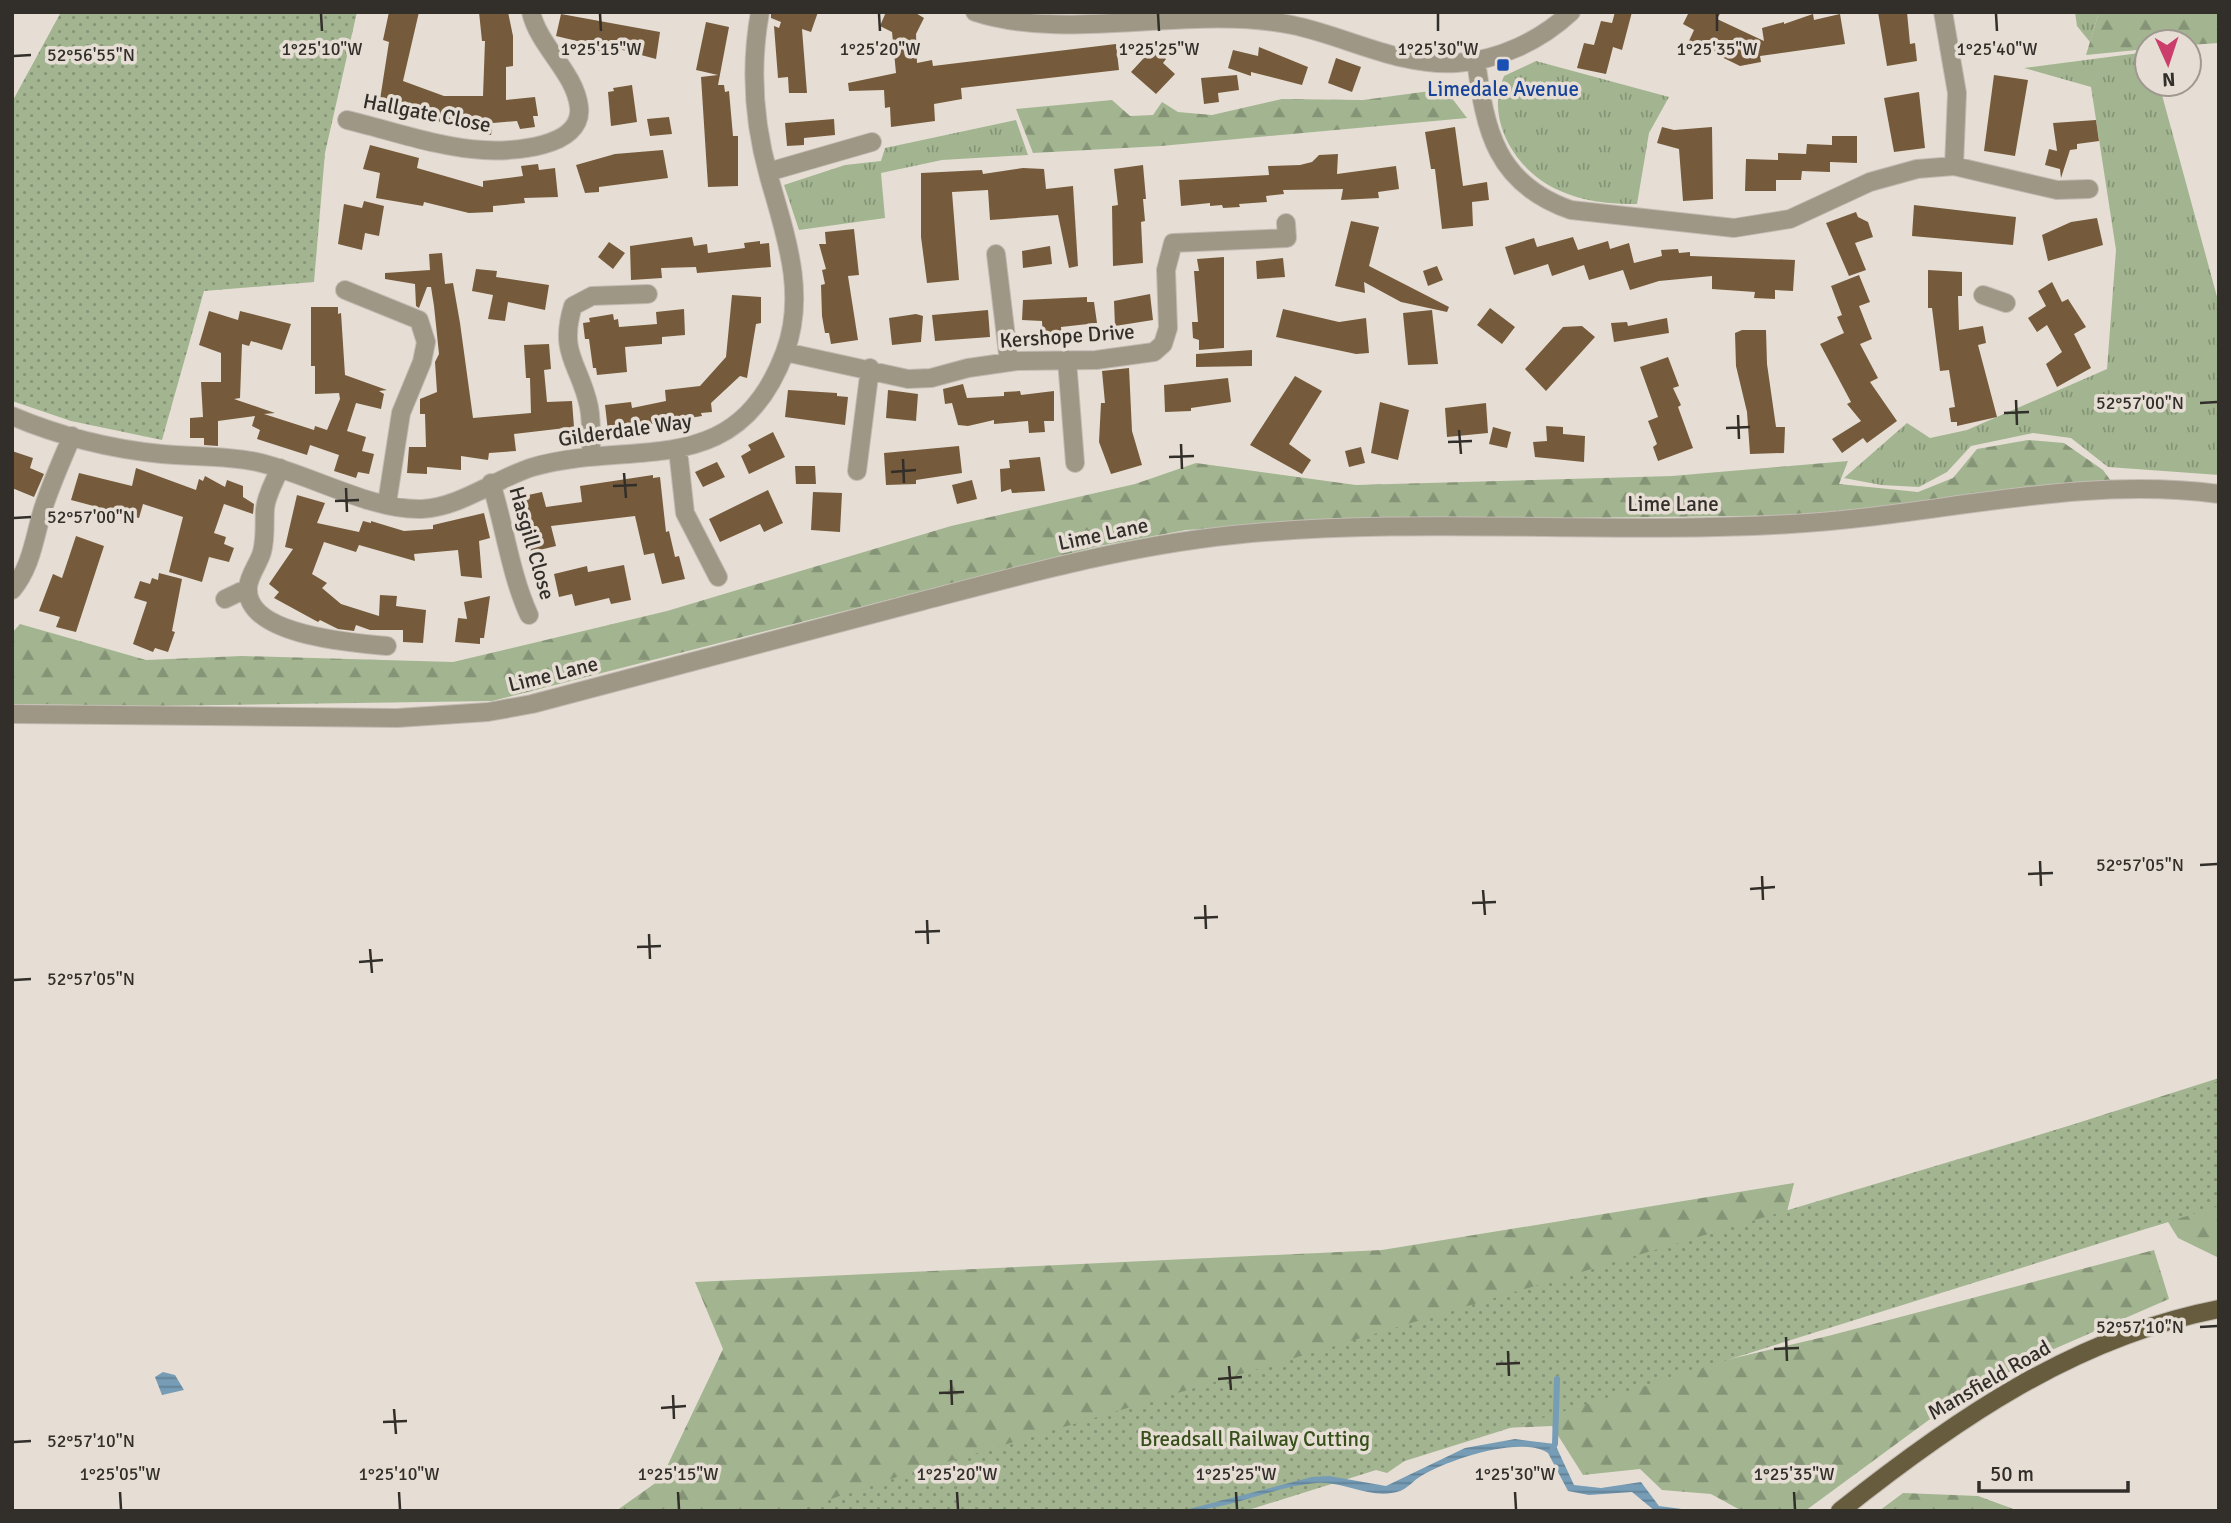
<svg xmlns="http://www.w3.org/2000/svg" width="2231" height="1523" font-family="Signika,sans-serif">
  <defs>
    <pattern id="grass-tufts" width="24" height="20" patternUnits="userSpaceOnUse" patternTransform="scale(1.75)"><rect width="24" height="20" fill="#a2b590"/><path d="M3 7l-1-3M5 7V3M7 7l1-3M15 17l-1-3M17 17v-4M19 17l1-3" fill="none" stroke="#859476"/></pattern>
    <pattern id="forest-firs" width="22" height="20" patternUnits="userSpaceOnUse" patternTransform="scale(1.75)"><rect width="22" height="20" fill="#a2b590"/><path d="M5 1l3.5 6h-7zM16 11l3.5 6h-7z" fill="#859476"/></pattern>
    <pattern id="park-dots" width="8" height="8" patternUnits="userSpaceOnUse" patternTransform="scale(1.75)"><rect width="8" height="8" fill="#a2b590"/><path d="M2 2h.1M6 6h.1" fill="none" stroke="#859476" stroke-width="1.8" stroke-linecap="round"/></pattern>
    <pattern id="water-rules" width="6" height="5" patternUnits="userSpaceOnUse" patternTransform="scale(1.75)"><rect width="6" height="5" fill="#769cb6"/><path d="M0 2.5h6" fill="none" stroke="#618094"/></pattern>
  </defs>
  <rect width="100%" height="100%" fill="#e6ded4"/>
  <!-- grass -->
  <path fill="url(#grass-tufts)" d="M2075,12H2099L2090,42L2077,26Z
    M2147,52V84H2159L2219,304V475L2108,467L2071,438L2033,433L1971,446L1947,472L1919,487L1881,485L1844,478L1907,423L1930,438L1967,430L2107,369L2116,250L2091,87L2024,68Z
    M1536,61L1669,97L1649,133L1637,204C1609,204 1584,202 1558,190C1516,172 1484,118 1504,76Z
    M1016,120L1028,155L942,160L881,173L885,218L799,230L784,185L845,165L881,161L885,148Z"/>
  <!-- forest -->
  <path fill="url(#forest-firs)" d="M2099,12H2219V43L2189,45V42H2147V49L2086,55Z
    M1445,89L1467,118L1161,146L1033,153L1016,109L1112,100L1130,116L1153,115L1162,102L1178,112L1212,115L1282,99L1363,100Z
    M2028,440L2064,443L2103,470L2111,481L2029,487L1820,515L1326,521L1186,530L1099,546L492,701L154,706L12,704V633L20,624L146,660L242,656L453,662L667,611L951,526L1135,484L1196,463L1356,485L1672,476L1848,461L1839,484L1918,492L1953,478L1977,449Z
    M2219,1078V1258L2178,1238L2168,1222L1611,1387L1828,1336L2154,1250L2169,1299L2047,1352L1956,1400L1805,1511H1742L1711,1494L1662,1490L1640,1469L1583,1475L1552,1426L1503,1428L1428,1445L1387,1473L1328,1457L1136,1511H616L661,1479L723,1349L695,1282L1382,1250L1794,1183L1786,1216Z
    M1903,1493L1978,1496L2019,1511H1879Z"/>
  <!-- park -->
  <path fill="url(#park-dots)" d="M61,12H357L325,153L314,282L204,291L162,440L71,421L12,401V102Z
    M2219,1081V1206L1245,1511H798L867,1486Z"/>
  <!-- water -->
  <path fill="url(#water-rules)" d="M163,1372L175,1375L184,1390L162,1395L155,1377Z
    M1515,1439L1555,1444L1574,1485L1601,1488L1641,1482L1659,1506L1697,1511H1655L1632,1492L1589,1495L1568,1491L1548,1453C1520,1435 1448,1460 1421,1476C1414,1480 1408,1488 1400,1491C1372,1501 1343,1480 1316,1483C1270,1487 1229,1511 1181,1511L1312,1477L1329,1476L1386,1486L1465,1448Z"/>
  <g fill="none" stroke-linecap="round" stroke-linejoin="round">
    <!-- stream -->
    <path stroke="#769cb6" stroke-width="6" d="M1552,1450L1555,1444L1557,1379"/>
  </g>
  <!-- building -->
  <path fill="#755b3c" d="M389,12H419L403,81L444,96H483L485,41H482L479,12H508L513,36V66L506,67V100L535,97L538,116H533L535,127L520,129L517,121L493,123L491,135L379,106L389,42L383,40Z
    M771,12H818L811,32L802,29L807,93H789L788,77L778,78L774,26L779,28L781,22L771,18Z
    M886,12H914L924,18L916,34L917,63L932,60L933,66L1116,44L1119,70L961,88L962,99L934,104L935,121L891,127L890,107L885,108L884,90L849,91L848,83L896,73L892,32L880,26Z
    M1615,12H1632L1622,50L1613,47L1606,74L1577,68L1584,43L1594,45L1601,21L1612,23Z
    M1689,12H1721L1717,19L1764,41L1762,28L1784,22V24L1813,14L1814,20L1840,14L1845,44L1760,56L1761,62L1740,66L1689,41L1694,30L1683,24Z
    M1878,12H1907L1910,44L1915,43L1917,61L1887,66Z
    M561,14L660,32L656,59L615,48L613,54L598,51V46L556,36Z
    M706,22L729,27L718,85H724L725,92L729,91L733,136H738V186L708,187L701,77L718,75L696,70Z
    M1154,47L1166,59L1163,63L1175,74L1156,94L1131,72Z
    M1259,47L1308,67L1302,85L1251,72V76L1228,68L1233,50L1258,56Z
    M1336,58L1361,67L1352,92L1328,83Z
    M1237,75L1239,90L1218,93L1219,102L1204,104L1201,78Z
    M1994,75L2028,80L2015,156L1984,151Z
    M632,85L637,122L611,126L608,92L614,91L613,88Z
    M1919,92L1925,148L1894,152L1884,98Z
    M669,117L672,134L650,136L647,119Z
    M834,119L835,135L804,138V145L787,146L785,123Z
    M2096,120L2099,141L2077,144V149L2070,150L2061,178L2060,169L2045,165L2049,149L2057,151L2053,123Z
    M1455,127L1463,186L1487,182L1489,200L1472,202L1473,226L1442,229L1435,169H1431L1425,132Z
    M1662,127L1674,130L1712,127L1713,199L1683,201L1679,149L1657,143Z
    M1832,136H1857V163L1830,162V172L1802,171L1801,180H1776V191H1745L1746,159L1778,160V153L1806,154L1807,144L1832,145Z
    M370,145L419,158L417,168L483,187V181L523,176L521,166L538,164L539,170L555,168L558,197L524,198L525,203L493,206V212L469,213L424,202L423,206L376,198L380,173L363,169Z
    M663,150L668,178L599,187V192L585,193L576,165L615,154Z
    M1338,154L1337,174L1396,166L1399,189L1378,192L1379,198L1341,200L1343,189L1283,190L1284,194L1266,196L1267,202L1239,204L1240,207L1223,208L1222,205L1210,206V203L1181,206L1179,180L1269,175L1268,166L1300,165L1312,162L1319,155Z
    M1143,165L1146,199H1143L1145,221L1141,222L1143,263L1113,266L1112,206L1118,205L1114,169Z
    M1023,168L1044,169L1046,189L1073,186L1078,266L1069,268L1058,215L990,220L988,190L952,192L959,280L927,283L921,237V173L982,170L983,174Z
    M364,201L384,206L379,236L365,233L362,250L338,244L344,204L362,208Z
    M1914,205L2016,217L2013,245L1912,236Z
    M1856,212L1858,217L1868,222L1873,237L1855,243L1866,270L1849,276L1826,223Z
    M2097,218L2103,245L2048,261L2042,235L2071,222Z
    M1351,221L1379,227L1369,266L1449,307L1447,312L1401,302L1364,282L1365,293L1335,286Z
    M854,229L859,275L848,276L858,340L831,344L829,333H825L822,316L821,285L825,284L822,270L826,269L819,244H826L825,232Z
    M692,237L694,246L707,244L708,253L745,248L744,243L760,241V244L769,243L771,267L697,273L696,267L661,268L662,278L631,280L630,246Z
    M1573,237L1578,250L1608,241L1610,249L1629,243L1634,263L1662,256L1661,250L1678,249L1679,253L1690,252V256L1795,260L1793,291L1775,290V299L1754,298L1755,292L1712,289V276L1659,281L1630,290L1623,270L1589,280L1584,265L1552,276L1548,264L1514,275L1505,247L1534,238L1537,247Z
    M609,242L625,253L613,269L598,257Z
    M1050,246L1052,264L1023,268L1022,251Z
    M442,253L445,284L453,283L460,323L473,418L531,413L530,378H526L524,345L549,344L551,369L544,370L547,402L572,401L574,427L514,434L516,451L489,453L488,460L461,456V470L427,467V474L407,473L409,447H426L425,414H420V399L437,392L435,362L439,354L434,306L431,287H427L419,308L416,306L415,284L385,279V273L430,270L429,254Z
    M1224,257V348L1199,350V340L1193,338L1192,322H1198L1194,271H1199L1197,259Z
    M1283,258L1285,277L1257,279L1256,261Z
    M1437,266L1443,280L1428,286L1423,271Z
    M476,269L497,271L496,277L549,285L545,310L508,302L505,321L488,319L493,295L472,291Z
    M1928,270L1962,272V296H1958L1959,330L1983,326L1986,343L1978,345L1997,417L1957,426V422H1951L1949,408L1955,407L1949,370L1940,371L1932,308H1928Z
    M1859,275L1870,302L1859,306L1872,339L1860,344L1878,378L1870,382L1897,421L1867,443L1863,438L1842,453L1832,439L1861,421L1847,404L1851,402L1820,344L1844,333L1837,317L1842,315L1831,286Z
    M2052,282L2062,302L2068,299L2086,327L2074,334L2091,368L2057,387L2046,364L2062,352L2047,325L2037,332L2028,318L2046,306L2038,291Z
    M1150,294L1153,320L1115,326L1114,301Z
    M732,295L761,297V323L756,324L747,378L740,376L711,403L712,412L701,413L702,416L608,431L605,405L631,402L632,408L666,401L665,390L700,386L726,357Z
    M1087,297V302H1094L1097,323L1061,327L1062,340L1043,342L1042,321L1022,320L1023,300Z
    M311,307H338V314L341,313L345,375L387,390L379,391L384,394L381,409L356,403L347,431L366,437L362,451L374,454L369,474L358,472L356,478L334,471L339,455L310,445L307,455L257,439L260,430L252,426L255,416L218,421V446L204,445V438H190V418L203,417L201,382H221V353L199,345L209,311L238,320L240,311L291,324L282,350L251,341L249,346L242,344L240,398L234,399L275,413L264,414L314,430L315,426L327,430L340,399L339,393L315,394V366H311Z
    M1490,308L1515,327L1502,344L1477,325Z
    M684,309L685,335L662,337V344L625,347L627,372L597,375L596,368H593L589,339H585L583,323L590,322L589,318L613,314L614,320L618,319L619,327L657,324L656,312Z
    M1283,309L1339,322L1366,318L1369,353L1356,354L1276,337Z
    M988,310L990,337L935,341L932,315Z
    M1432,310L1438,364L1408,365L1403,313Z
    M916,314L923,316L921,342L892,345L889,318Z
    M1667,318L1669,333L1614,342L1611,323L1627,322L1628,326Z
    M1582,326L1595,337L1546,391L1525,369L1563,327Z
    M1742,330H1766L1767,364L1776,427H1785L1784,453L1750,454L1747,412L1736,366L1735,333Z
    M1252,350V366L1196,367V354Z
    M1668,357L1679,386L1673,388L1681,405L1678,407L1693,448L1658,461L1653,447L1657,444L1648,421L1658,417L1640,367Z
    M1129,368L1132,431L1142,465L1111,474L1099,442L1101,403H1105L1102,371Z
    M1295,376L1322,391L1289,444L1311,460L1302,474L1250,445Z
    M1228,378L1231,402L1191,408V411L1165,412L1164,385Z
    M963,384L967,398L1004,396V392L1020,391L1021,395L1054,391V421H1044L1045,432L1029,433L1028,421L994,424V420L968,426L958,425L952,403L945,404L943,389Z
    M788,390L837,393V396L848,397L845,425L785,417Z
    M888,390L918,394L916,421L886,418Z
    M1380,402L1409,410L1398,460L1371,453Z
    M1486,403L1488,433L1447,437L1445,408Z
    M1546,426L1563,427V434L1585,436L1584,462L1535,457L1533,442L1547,441Z
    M1493,427L1511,432L1507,448L1489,444Z
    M773,432L785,457L749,474L741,456L751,450L748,445Z
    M959,446L962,473L916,480V484L886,485L884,453Z
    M1361,447L1365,463L1349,467L1345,451Z
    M12,451L33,458L30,468L44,474L34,497L12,488Z
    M1040,457L1045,491L1012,493L1011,489L1001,492L1000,469L1010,468L1009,460Z
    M717,462L725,477L703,487L695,472Z
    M795,466H815L816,484H796Z
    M136,468L196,490L199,479L203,481L205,476L225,487L227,480L243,486V497L254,504L253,514L224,504L214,533L226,537L224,544L234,548L229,562L209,557L202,582L169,572L183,517L143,504L139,518L71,500L79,473L132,486Z
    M653,475V478L660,477L666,532L669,531L675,557L679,556L685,579L662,584L654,553L644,555L635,516L551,526L556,546L531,552L519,497L542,492L546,507L582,502L580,486Z
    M972,480L977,499L957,504L952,485Z
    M768,490L783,523L764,532L760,524L720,542L709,519Z
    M813,492L842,493L840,532L811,530Z
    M297,495L325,503L317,523L359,532L363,521L371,523V521L404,531L433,529V525L484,513L490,538L479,541L482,578L461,576L458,550L414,554L415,561L359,545L356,552L324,542L312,574L327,583L322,588L341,604L379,616L380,595L397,596L396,606L426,610L423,643L403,642V630H370L356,625L354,631L338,629L320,620L318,622L274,598L279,592L269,584L293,549L285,547Z
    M76,536L104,546L76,632L56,627L60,617L39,611L53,574L62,578Z
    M624,565L631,600L611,604L609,598L575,606L572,594L559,597L554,574L587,566L588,572Z
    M159,573L182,579L172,631L175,632L168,652L155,648L153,652L133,644L147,602L134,598L140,581L150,584L152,578L158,580Z
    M490,596L484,638H480V644L455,642L458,618L467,619L464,602Z"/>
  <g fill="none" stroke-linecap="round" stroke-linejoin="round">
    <defs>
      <path id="minor" d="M975,12C1069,43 1190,4 1292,25C1346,36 1400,67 1457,63C1499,60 1540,41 1571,12
        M1943,12L1957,93L1954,166
        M1476,60C1485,131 1496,184 1571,210L1734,228L1790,219L1870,182L1917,169L1954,166L2057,190L2089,189
        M347,120C389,130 440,148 483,150C510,152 584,148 579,107C575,72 539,47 531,12
        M768,172L872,142
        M996,254L1009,362
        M345,290L419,320L426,342L422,362L401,413L387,503
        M1983,295L2006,303
        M785,352L908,379L931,378L968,368L1017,361L1096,360L1154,352L1163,344L1168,328L1166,270L1173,243L1287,238L1286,223
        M1067,360L1075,463
        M12,416C59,436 111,449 162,454C193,457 225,455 257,462C307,473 372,511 422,509C461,507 497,478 533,467C634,438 736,484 785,352C807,293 785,234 769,177C754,124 750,67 760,12
        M678,450L685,513L718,577
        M591,457C591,441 592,423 589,407C580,364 558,354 573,306L592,296L648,294
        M280,468C275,481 266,495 265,509C264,523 266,537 262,552C259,563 249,575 248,587C244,636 355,643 387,646
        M857,471L870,368
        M491,483C505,527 510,573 529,615
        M12,590C32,566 34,538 43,509C51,484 62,460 72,436
        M225,599L248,588
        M12,714L397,718L488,712L532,704C662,669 792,635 922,601C1025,574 1127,546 1233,535C1418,516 1606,535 1791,524C1935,516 2075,475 2219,494"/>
      <path id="major" d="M1840,1511C1953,1421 2074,1337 2219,1309"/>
    </defs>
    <!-- minor casing -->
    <use href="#minor" stroke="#c2bbb2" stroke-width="20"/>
    <!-- major casing -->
    <use href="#major" stroke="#c2bbb2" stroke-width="20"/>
    <!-- minor -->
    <use href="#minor" stroke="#9e9786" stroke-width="18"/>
    <!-- major -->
    <use href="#major" stroke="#675c3d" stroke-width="18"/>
  </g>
  <!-- ticks -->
  <path fill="none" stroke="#322e2a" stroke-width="2.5" d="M321,14L322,31M600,14L601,31M879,14L880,31M1158,14L1159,31M1438,14V31M1717,14V31M1996,14L1997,31M14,56L31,55M2016,400L2017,425M2200,403L2217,402M2004,413L2029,412M1738,415L1739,439M1726,428L1750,427M1459,430L1461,454M1448,442L1472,441M1181,444L1182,469M1169,457L1194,456M903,459L904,483M891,472L916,470M624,473L626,498M613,486L637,485M346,488L347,512M335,501L359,500M14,518L31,517M2040,861L2041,886M2200,865L2217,864M2028,874L2053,873M1762,876L1763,900M1750,889L1775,887M1483,890L1485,915M1472,903L1496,902M1205,905L1206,929M1194,918L1218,917M927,920L928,944M915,932L940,931M649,934L650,959M637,947L661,946M370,949L372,973M359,962L383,960M14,980L31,979M2200,1327L2217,1326M1786,1337L1787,1361M1774,1349L1799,1348M1508,1351L1509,1376M1496,1364L1520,1363M1229,1366L1231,1390M1218,1379L1242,1377M951,1380L952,1405M939,1393L964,1392M673,1395L674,1419M661,1408L686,1406M394,1409L396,1434M383,1422L407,1421M14,1442L31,1441M120,1492L121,1509M399,1492L400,1509M678,1492L679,1509M957,1492L958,1509M1236,1492L1237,1509M1515,1492L1516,1509M1794,1492L1795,1509"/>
  <!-- markers -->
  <rect fill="#1a4fb4" stroke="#e6ded4" stroke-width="2.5" x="1496" y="58" width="14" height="14" rx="3.5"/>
  <g text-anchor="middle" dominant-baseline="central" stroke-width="7" stroke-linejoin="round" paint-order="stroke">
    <!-- transit labels -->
    <g font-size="21" fill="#164399" stroke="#e6ded4">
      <text x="1503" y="89">Limedale Avenue</text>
    </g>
    <!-- street labels -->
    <g font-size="21" fill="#322e2a" stroke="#e6ded4">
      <text transform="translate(427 113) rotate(11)">Hallgate Close</text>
      <text transform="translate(1067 336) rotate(-4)">Kershope Drive</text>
      <text transform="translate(625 430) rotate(-8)">Gilderdale Way</text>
      <text x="1673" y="504">Lime Lane</text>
      <text transform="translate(1103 534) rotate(-12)">Lime Lane</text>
      <text transform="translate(532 543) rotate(74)">Hasgill Close</text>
      <text transform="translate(553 674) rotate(-14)">Lime Lane</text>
      <text transform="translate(1989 1380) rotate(-30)">Mansfield Road</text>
    </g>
    <!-- park labels -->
    <g font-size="21" fill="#375019" stroke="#e6ded4">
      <text x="1255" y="1439">Breadsall Railway Cutting</text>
    </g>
  </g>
  <g font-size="18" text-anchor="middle" fill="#322e2a" stroke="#e6ded4" stroke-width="7" stroke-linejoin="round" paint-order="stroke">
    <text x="322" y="55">1°25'10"W</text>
    <text x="601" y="55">1°25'15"W</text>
    <text x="880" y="55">1°25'20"W</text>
    <text x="1159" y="55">1°25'25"W</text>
    <text x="1438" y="55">1°25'30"W</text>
    <text x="1717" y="55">1°25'35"W</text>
    <text x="1997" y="55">1°25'40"W</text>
    <text x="91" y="61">52°56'55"N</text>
    <text x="2140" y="409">52°57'00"N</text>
    <text x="91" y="523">52°57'00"N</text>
    <text x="2140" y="871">52°57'05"N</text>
    <text x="91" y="985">52°57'05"N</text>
    <text x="2140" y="1333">52°57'10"N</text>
    <text x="91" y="1447">52°57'10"N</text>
    <text x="120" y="1480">1°25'05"W</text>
    <text x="399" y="1480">1°25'10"W</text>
    <text x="678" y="1480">1°25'15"W</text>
    <text x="957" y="1480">1°25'20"W</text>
    <text x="1236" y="1480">1°25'25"W</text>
    <text x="1515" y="1480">1°25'30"W</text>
    <text x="1794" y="1480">1°25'35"W</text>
  </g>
  <!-- border -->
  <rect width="2231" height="1523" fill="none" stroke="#322e2a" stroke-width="28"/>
  <!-- north arrow -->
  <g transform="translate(2168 63) rotate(177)"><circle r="33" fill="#e6ded4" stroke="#9e9890" stroke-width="2"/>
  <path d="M0-5L12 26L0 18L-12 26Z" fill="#cb3e6c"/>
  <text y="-10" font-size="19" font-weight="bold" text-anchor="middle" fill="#322e2a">N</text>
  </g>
  <!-- scale -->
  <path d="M1979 1481v10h149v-10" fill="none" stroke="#322e2a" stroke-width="3.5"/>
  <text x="1990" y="1481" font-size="21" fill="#322e2a" stroke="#e6ded4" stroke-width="5" paint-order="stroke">50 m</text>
</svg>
